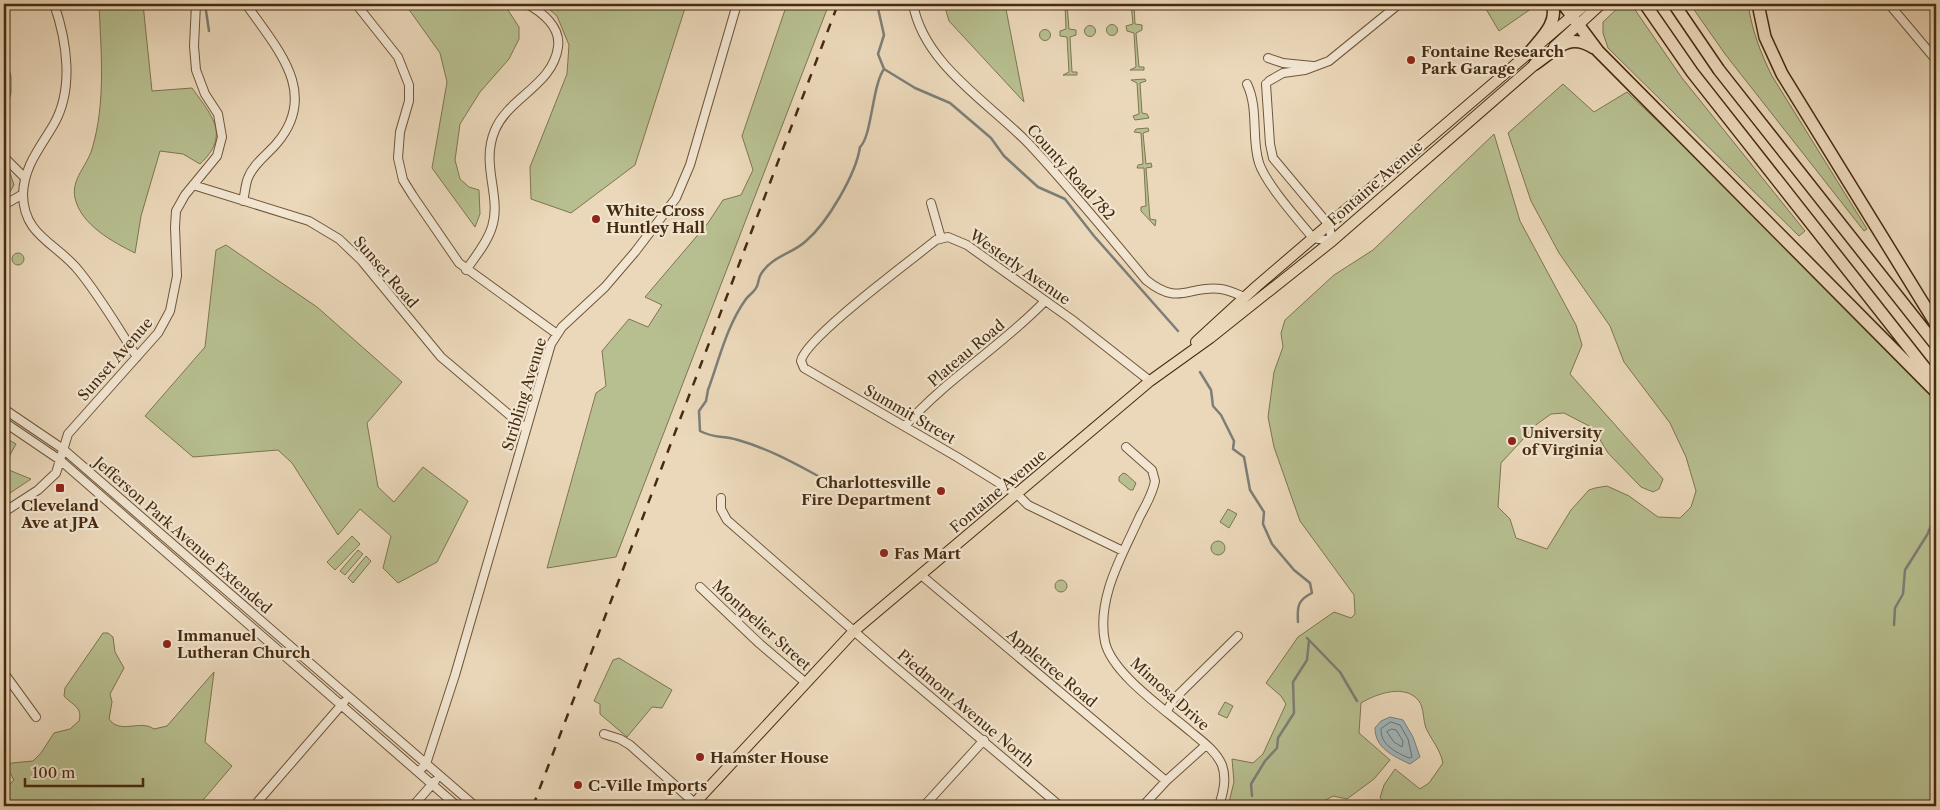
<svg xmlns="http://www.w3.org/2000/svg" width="1940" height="810" font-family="'Libre Caslon Text',serif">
  <rect width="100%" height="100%" fill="#ebd8ba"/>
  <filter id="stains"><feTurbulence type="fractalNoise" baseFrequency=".004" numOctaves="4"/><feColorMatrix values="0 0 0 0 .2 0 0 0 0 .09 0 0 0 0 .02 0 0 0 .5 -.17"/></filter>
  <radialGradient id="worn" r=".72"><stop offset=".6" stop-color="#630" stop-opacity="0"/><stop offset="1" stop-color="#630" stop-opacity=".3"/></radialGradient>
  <!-- green -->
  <path fill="#b7bf90" stroke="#7f7550" d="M99,4H143L152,91L192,88C212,116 231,135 200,164L183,154L160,151L141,216L135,253C113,242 81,225 75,198C71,179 87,166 92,149C106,103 101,51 99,4Z
    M405,4H504L519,27V39L509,59L480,92L460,124L455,160L460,179L469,187L479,190L480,214L475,227L432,168L447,82L440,53Z
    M543,4H683L685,8L635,165L571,213L531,199L530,167L567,74L569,45L557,16Z
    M787,4H829L616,557L547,568L596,393L606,386L602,351L629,319L648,327L662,305L645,297L708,223L723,200L741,195L753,170L742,136Z
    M944,4H1005L1024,102L949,21Z
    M1065,4H1067L1069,29L1076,30V35L1070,37L1072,72H1077V75H1063L1069,72L1067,37L1060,36V31L1066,29Z
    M1131,4H1134L1135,24L1142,25V30L1136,33L1139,67H1144V70H1130L1136,67L1134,33L1127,31L1126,26L1133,24Z
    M1483,4H1538L1499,31Z
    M1622,4H1631L1682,78L1805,231L1799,236L1608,48L1603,33V22Z
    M1690,4H1748C1752,30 1760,52 1772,76L1867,229L1864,231L1725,54Z
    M4,17L9,30L5,53L11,77V93L4,119Z
    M1106.5 30a5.5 5.5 0 1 1 11 0a5.5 5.5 0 1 1-11 0Z
    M1084.5 31a5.5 5.5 0 1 1 11 0a5.5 5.5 0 1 1-11 0Z
    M1039.5 35a5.5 5.5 0 1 1 11 0a5.5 5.5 0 1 1-11 0Z
    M1145,79L1146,81L1140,83L1142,113L1147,114L1149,118L1135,120L1133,116L1139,114L1137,83L1131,80Z
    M1563,84L1594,112L1627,92C1732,192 1839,293 1936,401V806H1388L1380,798L1384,785L1395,769L1420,789L1429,783L1443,763C1440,749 1432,741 1426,728C1423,720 1424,708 1419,701C1405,683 1376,694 1361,703L1359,733L1390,760L1374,779L1347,799L1333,796L1315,806H1228L1234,782L1232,759L1253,763L1263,754L1286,704L1281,696L1266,683L1298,637L1334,612L1351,618L1355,614L1354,595L1300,521L1274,447L1268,417L1274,372L1283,347L1281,333L1285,320L1334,275L1373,250L1494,134L1520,221L1576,325L1582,345L1570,374L1663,479L1659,489L1653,492L1641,487L1608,453L1593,428L1564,413L1551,414L1537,424L1501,463L1498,507L1510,519L1516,538L1547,549L1571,510L1589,490L1595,488L1607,486L1629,496L1658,517L1680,518L1691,507L1696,491L1686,457L1670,423L1624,362L1610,326L1559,253L1531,201L1508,133Z
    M1148,128L1149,131L1143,133L1146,164L1151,163L1152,167L1146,168L1150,219L1156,220L1155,226L1141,211V207L1146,206L1144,168H1137L1138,165L1143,164L1141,133L1134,132L1136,129Z
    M4,163L9,170L14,185L4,202Z
    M226,245L317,307L402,382L367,423L378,487L394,502L423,467L468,501L437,562L398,583L383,568L391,536L360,509L338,535L292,463L278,450L193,457L145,416L205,347L216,250Z
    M12 259a6 6 0 1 1 12 0a6 6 0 1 1-12 0Z
    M4,437L16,444L4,466Z
    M4,468L31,479L4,497Z
    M1123,473L1126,474L1136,483L1133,490H1130L1119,481V477Z
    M1228,509L1237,514L1229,528L1220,522Z
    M352,536L360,544L335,570L327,562Z
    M1211 548a7 7 0 1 1 14 0a7 7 0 1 1-14 0Z
    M358,550L363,554L345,575L340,571Z
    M366,556L371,561L353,583L348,578Z
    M1055 586a6 6 0 1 1 12 0a6 6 0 1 1-12 0Z
    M103,633H108L113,637L115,652L124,668L110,694L112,702L109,719C120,735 140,719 154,729L167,726L214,672L205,742L232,766L198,806H4V790L14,780L6,766L12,763L33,761L41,753L54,733L70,729L79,721C83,707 72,705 64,696L65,688Z
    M619,658L672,690L662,708L652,707L627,737L600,714V704L594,701L613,660Z
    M1225,702L1233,706L1227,718L1218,714Z"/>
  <!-- water -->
  <path fill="#9fb6bc" stroke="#7c7e77" d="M1390,717L1403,720L1413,737L1420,757L1410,764C1393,756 1375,748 1375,728L1381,721Z"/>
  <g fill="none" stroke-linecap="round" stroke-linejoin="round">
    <!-- shore -->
    <path stroke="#737066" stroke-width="1" d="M1391,722L1400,725L1408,739L1412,757L1409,758C1397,753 1380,745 1381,729Z
      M1392,729L1396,730L1403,741L1402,747L1394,742L1387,732Z"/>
    <!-- stream -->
    <path stroke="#7c7e77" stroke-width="2.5" d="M205,4L209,31
      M877,4L884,35L878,54L884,69L915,88L950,103L991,138L1004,156L1038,187L1065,199L1094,236L1178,331
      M1200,372L1211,390L1213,406L1221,415L1234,441L1233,449L1244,457L1250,490L1264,512L1263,524L1272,544L1294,570L1310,583L1312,593C1298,600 1297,606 1298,622
      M820,477C794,463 767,448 738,440C724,435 715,439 700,431L699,411L706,401L708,390C719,360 727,325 746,299C749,295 754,292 756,288C759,284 758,278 761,274C772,256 792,254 806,241C828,222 856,174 860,147C872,136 872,86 884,69
      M1894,625L1895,608L1903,594L1905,570L1927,535L1936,515
      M1307,638L1340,672L1357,701
      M1252,796L1251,784L1265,761L1277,748L1278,738L1294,713L1293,682L1307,660L1309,640"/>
    <defs>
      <path id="minor" d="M356,4L398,57L409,85V101L400,132L398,158L403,180L413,196L459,263L557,334
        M913,4C924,65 990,103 1030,145C1070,188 1108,234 1146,280C1180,307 1187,285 1221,289C1229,290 1237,294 1244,297
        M1889,4L1936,60
        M1268,58L1283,63L1313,66
        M1269,81L1283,73L1305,70L1329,61L1399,4
        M1247,84C1259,109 1251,138 1259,163C1266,184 1299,221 1313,238L1332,241L1329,225L1273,158L1270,144L1266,84
        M4,157L24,177
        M193,185L309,221L339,239L361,260L441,357L526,429
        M23,194C23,236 57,243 79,271C101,298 118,328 137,357
        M243,201C245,194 245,185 248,178C253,164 268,154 277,143C320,92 276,48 246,4
        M931,203L941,238
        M4,205L23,194C24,166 40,148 54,124C74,89 67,41 54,4
        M466,270C475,257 487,243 492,227C502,196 480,165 495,130C509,97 553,85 558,47C561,27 542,12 527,4
        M4,409L63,449L475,806
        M4,422L60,460L457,806
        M905,426C946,379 1002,346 1045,301
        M1126,447L1152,470L1155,481C1153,493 1146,505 1140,516C1123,554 1096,598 1105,642C1112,674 1167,711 1191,732C1202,741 1216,751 1222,765C1227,779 1223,793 1219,806
        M721,498V509L727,520L887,660L1060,806
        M4,512L38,490L56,473L68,434L158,333L170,311L177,276L175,227L176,211L185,195L217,156L222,137L218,114L205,94L196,70L194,46L196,4
        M1123,551L1028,505L1017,494L957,457L804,368L801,361C805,338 913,259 936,240L948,237L967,245L1071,319L1150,381
        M921,575L1166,781
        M700,587L760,644L806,683
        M4,673L36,717
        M1167,711L1173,700L1238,636
        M604,734L620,739L630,745L698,806
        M418,772L426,764L455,675L551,344L562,327L605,287L635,252L676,198L690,165L737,4
        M254,806L344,702
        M413,806L435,781
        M924,806L984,740
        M1143,806L1166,781L1206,745"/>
      <path id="major" d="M1554,47L1601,4
        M1196,342L1257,286L1586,4
        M692,806L854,631L1150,381L1210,338L1332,241L1540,60"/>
      <path id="highway" d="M1563,4L1598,51L1936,392
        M1645,4L1692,72L1936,382
        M1674,4L1719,70L1936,345
        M1758,4L1765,37L1782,74L1936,324
        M1529,53C1540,39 1559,23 1552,4
        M1535,64C1557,49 1568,32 1594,48"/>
    </defs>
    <!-- minor casing -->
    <use href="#minor" stroke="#70563a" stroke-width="10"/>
    <!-- major casing -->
    <use href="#major" stroke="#472b0f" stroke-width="12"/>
    <!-- highway casing -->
    <use href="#highway" stroke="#472b0f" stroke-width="14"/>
    <!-- minor -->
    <use href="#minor" stroke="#f2e6d2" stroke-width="8"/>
    <!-- major -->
    <use href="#major" stroke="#ebd8ba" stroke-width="10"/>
    <!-- highway -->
    <use href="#highway" stroke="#ebd8ba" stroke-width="11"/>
    <!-- rail -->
    <path stroke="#472b0f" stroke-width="2.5" stroke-dasharray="9 9" stroke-linecap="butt" d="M533,806L838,4"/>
  </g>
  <!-- markers -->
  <g fill="#8f2418" stroke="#f2e6d2" stroke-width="2">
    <circle cx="1411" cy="60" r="5"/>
    <circle cx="596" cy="219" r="5"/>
    <circle cx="1512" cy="441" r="5"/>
    <rect x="55" y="483" width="10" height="10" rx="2.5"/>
    <circle cx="941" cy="491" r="5"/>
    <circle cx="884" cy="553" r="5"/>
    <circle cx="167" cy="644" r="5"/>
    <circle cx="700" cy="757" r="5"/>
    <circle cx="578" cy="785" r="5"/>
  </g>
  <g text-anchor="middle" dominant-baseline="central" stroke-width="4.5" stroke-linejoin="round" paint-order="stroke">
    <!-- poi labels -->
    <g font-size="15" font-weight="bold" fill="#472b0f" stroke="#f2e6d2" text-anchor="start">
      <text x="1421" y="51">Fontaine Research<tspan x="1421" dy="17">Park Garage</tspan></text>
      <text x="606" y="210">White-Cross<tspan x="606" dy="17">Huntley Hall</tspan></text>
      <text x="1522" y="432">University<tspan x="1522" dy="17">of Virginia</tspan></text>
      <text x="931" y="482" text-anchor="end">Charlottesville<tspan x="931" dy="17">Fire Department</tspan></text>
      <text x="60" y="505" text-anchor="middle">Cleveland<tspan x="60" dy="17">Ave at JPA</tspan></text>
      <text x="894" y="553">Fas Mart</text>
      <text x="177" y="635">Immanuel<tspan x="177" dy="17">Lutheran Church</tspan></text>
      <text x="710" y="757">Hamster House</text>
      <text x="588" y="785">C-Ville Imports</text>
    </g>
    <!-- street labels -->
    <g font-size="15" fill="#472b0f" stroke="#f2e6d2">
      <text transform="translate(1071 172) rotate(48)">County Road 782</text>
      <text transform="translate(1375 183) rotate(-41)">Fontaine Avenue</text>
      <text transform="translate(1020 267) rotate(35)">Westerly Avenue</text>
      <text transform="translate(386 272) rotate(49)">Sunset Road</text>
      <text transform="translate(966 353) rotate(-40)">Plateau Road</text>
      <text transform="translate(115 359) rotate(-49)">Sunset Avenue</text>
      <text transform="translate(524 394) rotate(-73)">Stribling Avenue</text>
      <text transform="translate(910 414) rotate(30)">Summit Street</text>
      <text transform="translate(998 491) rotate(-40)">Fontaine Avenue</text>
      <text transform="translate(183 535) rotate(41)">Jefferson Park Avenue Extended</text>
      <text transform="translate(762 625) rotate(42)">Montpelier Street</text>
      <text transform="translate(1052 668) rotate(40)">Appletree Road</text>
      <text transform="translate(1170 694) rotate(42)">Mimosa Drive</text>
      <text transform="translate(966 708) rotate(40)">Piedmont Avenue North</text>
    </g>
  </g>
  <!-- margin -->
  <rect width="1940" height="810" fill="none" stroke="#ebd8ba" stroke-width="20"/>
  <rect x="5" y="5" width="1930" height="800" fill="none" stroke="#472b0f" stroke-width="2.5"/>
  <rect x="10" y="10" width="1920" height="790" fill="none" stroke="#472b0f"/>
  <!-- scale -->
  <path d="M25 778v8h118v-8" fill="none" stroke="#472b0f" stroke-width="2.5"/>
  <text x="32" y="778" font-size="15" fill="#472b0f" stroke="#f2e6d2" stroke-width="4" paint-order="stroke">100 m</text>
  <rect width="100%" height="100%" filter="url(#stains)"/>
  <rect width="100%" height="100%" fill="url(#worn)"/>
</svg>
